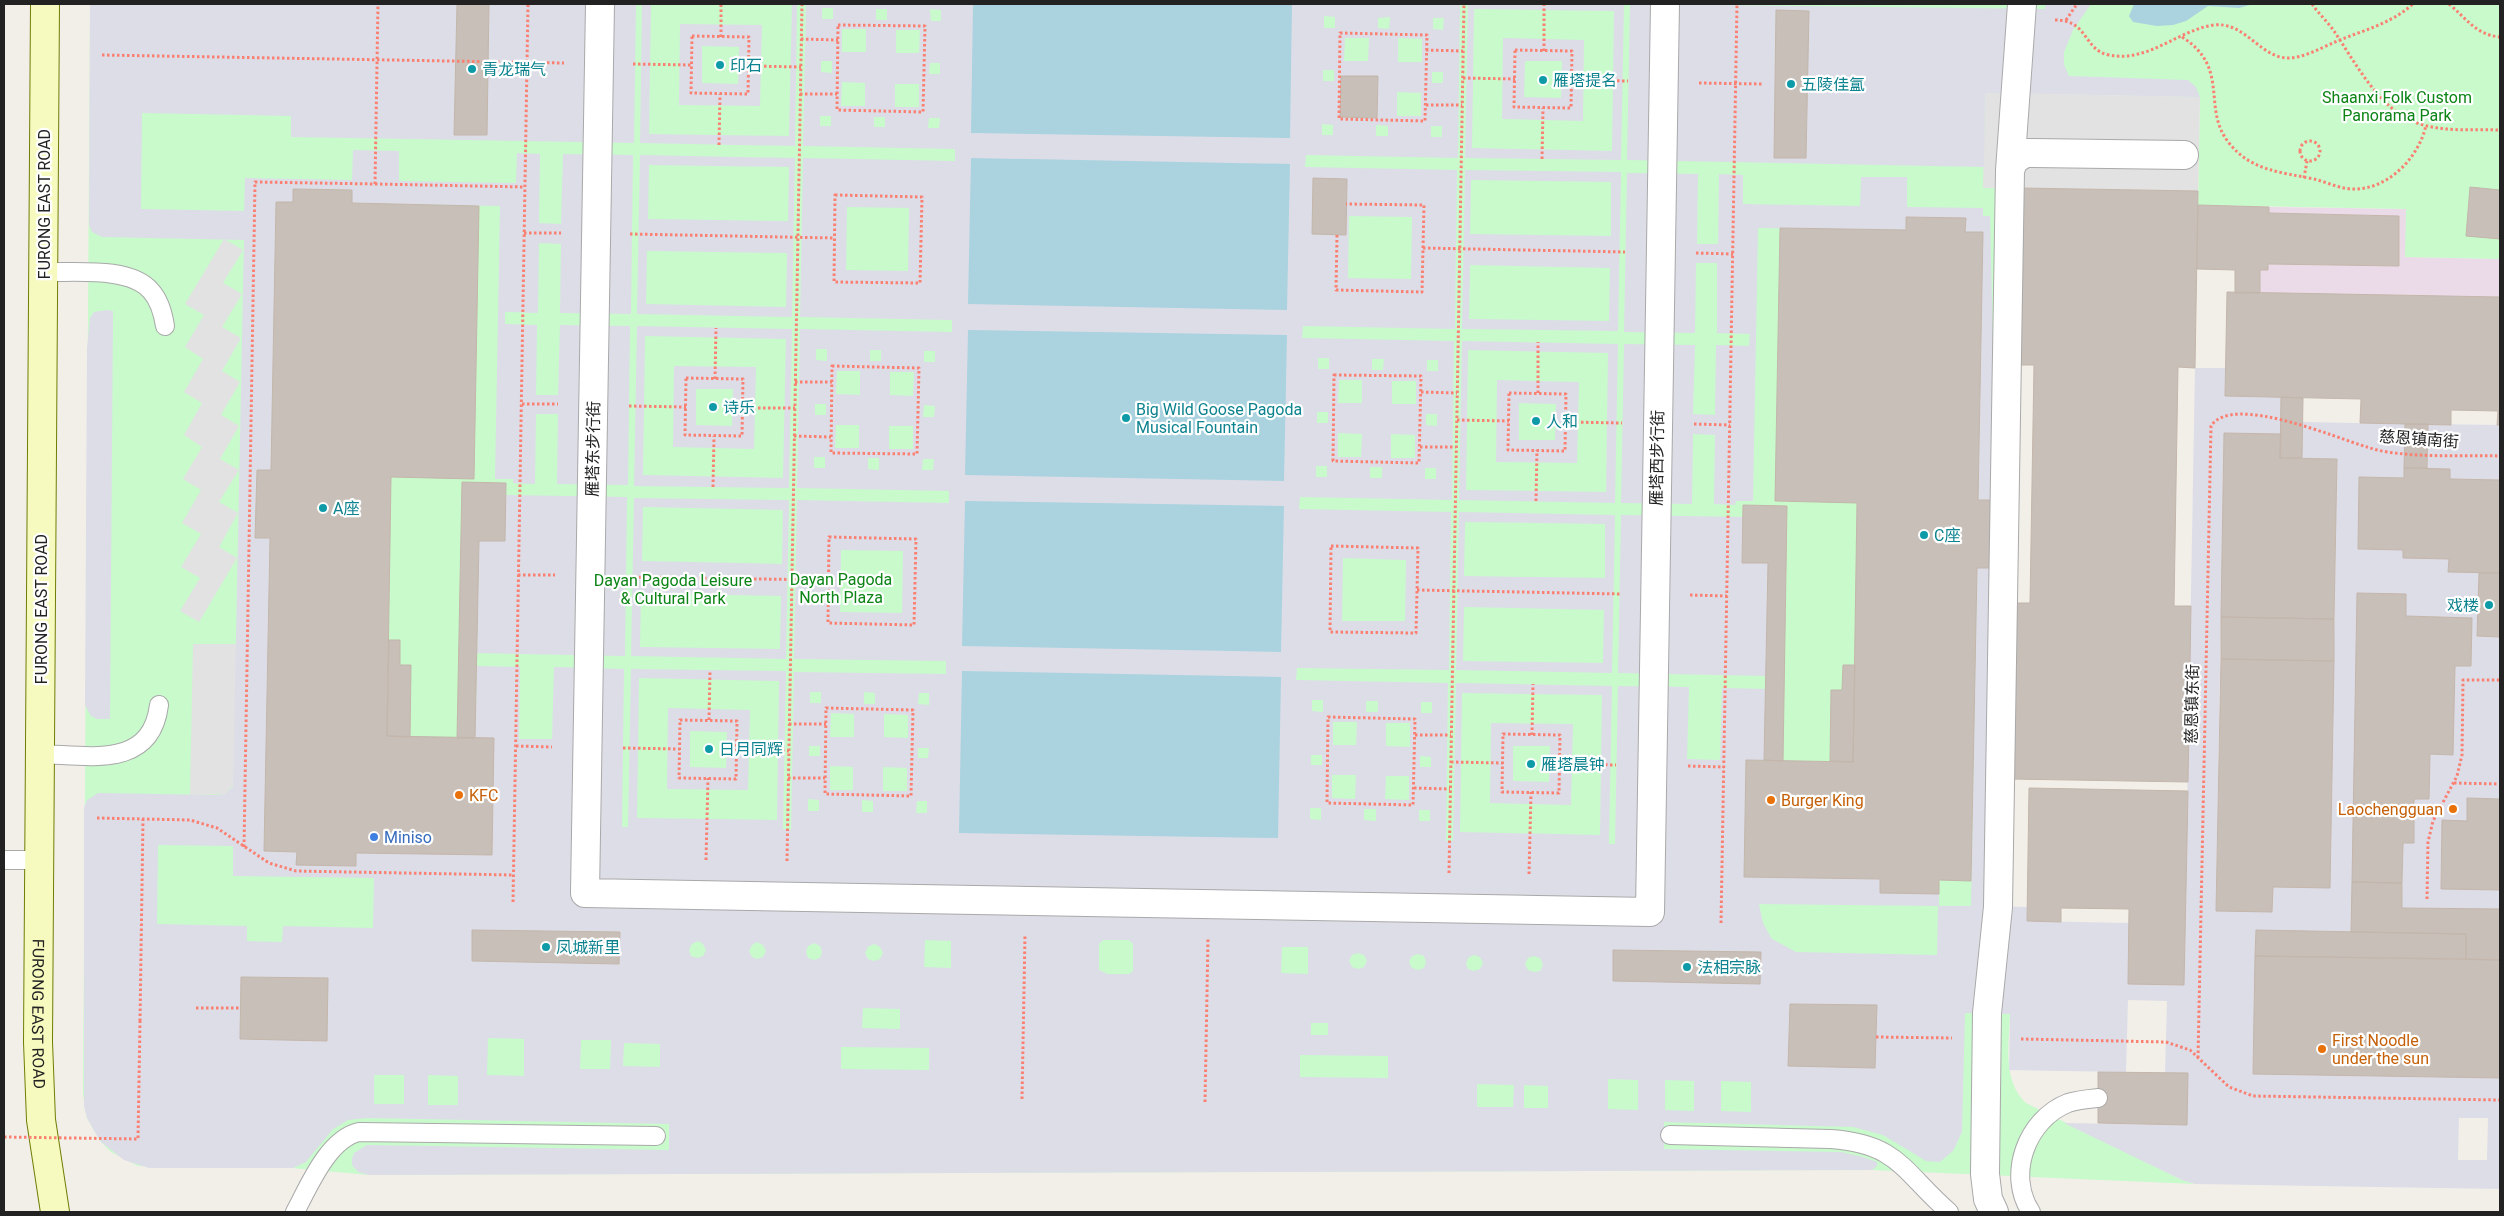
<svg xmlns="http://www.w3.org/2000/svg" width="2504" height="1216" font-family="Roboto,'Noto Sans SC',sans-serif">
  <rect width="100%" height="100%" fill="#f2efe9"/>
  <!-- industrial -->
  <path fill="#ebdbe8" d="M2269,207L2406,209V257L2500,259V297L2260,293V270H2268V264L2399,266V216L2269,213Z"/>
  <!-- park -->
  <path fill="#c8facc" d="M90,4H2500V259L2405,257L2406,209L2198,205L2200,97L2016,93L1988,1013L2010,1014C2009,1044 2002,1080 2026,1103L2182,1180L2195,1184L1872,1170L369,1175L292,1168L138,1166L111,1152L100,1141L87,1118L83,1095Z"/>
  <!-- parking -->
  <path fill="#e2e2e2" d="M1985,93L2200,97L2198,191L1983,188Z
    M224,239L243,250L223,283L242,294L222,327L241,338L222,371L240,382L221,415L239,426L220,459L239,470L219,502L238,513L219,547L237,558L199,622L180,611L200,578L181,567L201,534L182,523L201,490L183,479L202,447L184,435L202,403L184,392L203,359L185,347L204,315L185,304Z
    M193,644H237L234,784L225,794L190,795Z"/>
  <!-- plaza -->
  <path fill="#dddde8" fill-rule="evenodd" d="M90,4H457L454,134L487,135L489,4H636L634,143L291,137V116L142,113L141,209L244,211L245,178L352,180L353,150L399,151V181L516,183L517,153L540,154L539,223L561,224L563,154L633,155L631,314L560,313L561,244L539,243L538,313L505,312V324L537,325L536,395H558L560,325L630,326L628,485L557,484L558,414H536L535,484L513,483V479H495L500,206L352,203V190L294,189L293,202H276L271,470L257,471L255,538H270L264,851L297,852V865L356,853L475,738L477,666L520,667L519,739H552L554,667L624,669L622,827H628L631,669L786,671L783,829L791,830L794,672L946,674V661L794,659L797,500L949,503V491L797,488L800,329L952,332V320L800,317L803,158L955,161V149L803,146L806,4H1460L1458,158L1306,155L1305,167L1457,170L1455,329L1303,326L1302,338L1454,341L1452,500L1300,497L1299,509L1451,512L1449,670L1297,668L1296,680L1448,683L1446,841H1453L1456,683L1612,686L1609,844H1615L1618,686L1689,687L1687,759L1720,760L1722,688L1766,689L1764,760H1746L1744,877L1880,879V893L1939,894V906H1971L1977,568H1991L1978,500L1983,232H1965L1966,218L1906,230L1758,228L1753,501H1736L1735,505L1714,504L1715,435L1693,434L1692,504L1621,503L1624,344L1695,345L1693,414L1715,415L1716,345L1749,346L1750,334L1717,333V263H1696L1695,333L1624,332L1627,173L1698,174L1697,244H1718L1719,174L1743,175V204L1860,206L1861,177H1907V207L1983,208V216H1990L1995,434L1988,906L2027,907V921L2129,923L2128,984L2184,985L2195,368H2226L2225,396L2281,397V434L2224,433L2216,910L2272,911L2273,887L2330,888L2337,459L2302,458L2303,422L2405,424L2404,478H2359L2358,549L2403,550V558L2449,559V572L2479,573L2477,636L2500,637V799L2468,798L2467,821H2442L2441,889L2500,890V909L2402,908L2403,843H2414V799H2429L2430,754L2453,755L2455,666H2471L2472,618L2406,616L2351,932L2256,930L2253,1073L2500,1078V1189L2195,1184L2182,1180L2064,1123L2187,1125L2165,1073L2167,1001L2128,1000L2126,1072L2009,1070L2010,1014L1965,1013L1962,1132L1953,1151L1940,1162L1926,1161L1883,1135L1853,1127L1664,1122V1149L1841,1152L1863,1157L1877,1162V1166L1872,1170L369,1175L358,1172L352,1165V1159L354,1153L367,1145L669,1150V1124L367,1118L348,1120L333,1129L306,1162L293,1168H149L124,1160L100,1141L87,1118L84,1106V808L87,800L98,793L215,795L225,794L233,786L244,240L102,237L92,232L89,225ZM822,8H833V19H822ZM876,9H887V20H876ZM930,9L941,10V21H931ZM1324,16L1335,17V28H1324ZM1390,17L1389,29L1378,28V18ZM1433,18H1444L1443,30L1433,29ZM842,29H866V52H842ZM896,30H920L919,53H896ZM1345,38H1369L1368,61H1344ZM1398,38L1422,39V62H1398ZM821,61H832V73L821,72ZM930,63H940V74H929ZM1323,70H1334V81H1323ZM1432,72H1443V83H1432ZM1341,76H1377V118L1340,117ZM842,82L865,83V106H841ZM895,84H919V107H895ZM1397,92L1421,93V116H1397ZM820,116H831V126H820ZM874,117H885V127H874ZM929,118H940L939,128H928ZM1322,124L1333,125V135H1322ZM1376,125L1388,126V136H1376ZM1431,126H1442V137H1431ZM1313,179H1347L1345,235L1312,234ZM847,207L909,208L908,271L846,270ZM1349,216L1412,217L1411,279L1348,278ZM816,349H827V361L816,360ZM870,350H881V361H870ZM924,351H935V362H924ZM1318,358H1329V369H1318ZM1372,359H1384L1383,370H1372ZM1427,360H1438V371H1427ZM837,371H860V395L836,394ZM890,372H914L913,396L890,395ZM1339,380H1362V403H1338ZM1392,381H1416V404H1392ZM815,404H826V415H815ZM924,405L935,406L934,417H923ZM1317,412H1328V423H1317ZM1426,414H1437V426L1426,425ZM836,425H859V448H835ZM889,426H913V449H889ZM1338,433L1362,434L1361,457H1338ZM1391,434L1415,435V458H1391ZM814,457H825V468H814ZM868,458H879V470L868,469ZM923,459H934L933,470H922ZM1316,466H1327V477H1316ZM1370,467H1382V478H1370ZM1425,468H1436V479H1425ZM841,550L903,551L902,613L840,612ZM1343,558L1406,560L1405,621H1342ZM639,678L779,681L777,820L637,818ZM810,692H821V703H810ZM864,692L875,693V704H864ZM919,693H929V705L918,704ZM1462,693L1602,695L1600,835L1460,832ZM1312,700H1323V712L1312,711ZM1366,701H1378V712H1366ZM1421,702H1432V713H1421ZM831,713L854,714V737H830ZM884,714L908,715V738L884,737ZM1333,722H1357L1356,745H1333ZM1386,723H1410V747L1386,746ZM809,746H820V756H809ZM918,748H929L928,758H918ZM1311,755H1322V765H1311ZM1420,756L1431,757V767H1420ZM830,766L853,767V790H830ZM883,767L907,768V791H883ZM1332,775H1356L1355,799L1332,798ZM1386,776H1409V800L1385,799ZM808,799L819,800V811H808ZM862,800L873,801V812H862ZM917,801H927V813H916ZM1310,808H1321V820L1310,819ZM1364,809H1376V821L1364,820ZM1419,810H1430V821H1419ZM158,845L233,846V876L374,878L373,928L283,926L282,942L247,941V926L157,924ZM1759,904L1938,906L1937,955L1796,952L1772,939L1763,923ZM472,930L620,932L619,963L472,961ZM925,940L951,941V968L924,967ZM1103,940H1129L1133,944V971L1129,974H1108L1099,970V944ZM698,941L703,944L706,950L703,956L697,958L691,956L689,950L692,944ZM757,942L763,945L766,951L763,957L757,959L752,957L749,951L752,945ZM814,943L820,946L822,952L820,958L814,960L808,958L806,952L808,946ZM874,944L880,947L883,953L880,959L874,961L868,959L865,953L868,947ZM1282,947H1308V974L1281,973ZM1613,950L1761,952L1760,983L1613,981ZM1358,953L1364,955L1367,961L1364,967L1358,969L1352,967L1349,961L1352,955ZM1418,954L1424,956L1426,962L1424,968L1418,970L1412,968L1409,962L1412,956ZM1474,955L1480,957L1483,963L1480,969L1474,971L1468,969L1466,963L1469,957ZM1534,956L1540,958L1543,965L1540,971L1534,972L1528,970L1525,964L1528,958ZM241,977L328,978L327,1040L240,1039ZM1790,1004L1876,1005L1875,1067L1789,1066ZM863,1008L900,1009V1029L862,1028ZM1311,1023H1328V1035H1311ZM488,1038L524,1039V1076L487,1075ZM581,1040H611L610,1069H580ZM624,1043L660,1044V1067L623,1066ZM841,1047L929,1048V1070L841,1069ZM1300,1055L1388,1056V1078L1300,1077ZM374,1075H404V1104H374ZM428,1075L458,1076V1105H428ZM1608,1079L1638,1080V1110L1608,1109ZM1665,1080L1694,1081V1111L1665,1110ZM1721,1081L1751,1082V1112L1721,1111ZM1477,1084L1514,1085L1513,1107H1477ZM1524,1085L1548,1086V1108H1524ZM2459,1118H2488L2487,1160H2458Z
    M642,4H651L649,134L789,136L792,4H797L795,146L640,143Z
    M1468,4H1624L1621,160L1465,158ZM1474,9L1614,11L1612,151L1472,148Z
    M1630,4L2045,9V4H2091L2073,30L2064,52V64L2069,76L2188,80L2196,87L2200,97L1985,93L1984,167L1627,160ZM1776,10L1809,11L1806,158L1774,157Z
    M680,24L762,25L760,106L679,105ZM702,46L739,47L738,84L702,83Z
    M1503,38L1584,40L1583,121L1502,119ZM1525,61H1562L1561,98L1524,97Z
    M640,155L795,158L792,317L637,314ZM649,165L789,167L788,221L648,219ZM647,251L787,253L786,307L646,304Z
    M1465,170L1621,172L1618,331L1462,329ZM1471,180L1611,182V236L1470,234ZM1470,265L1610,268L1609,321L1469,319Z
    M107,310L113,311L110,719H97L91,716L85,705L87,348L90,318L94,312Z
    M637,326L792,329L789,488L634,486ZM645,336L786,339L783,478L643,475Z
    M1462,341L1618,344L1615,503L1459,500ZM1468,350L1608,353L1606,492L1466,490Z
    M674,366L756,367L754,449L673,447ZM696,389H733L732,426L696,425Z
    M1497,380L1579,382L1577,463L1496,462ZM1519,403L1556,404L1555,440H1519Z
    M2428,424L2500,425V480L2450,479V469L2427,468Z
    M505,495L627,497L625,656L477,653L479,541Z
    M634,498L789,500L786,659L631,656ZM643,507L783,510L782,564L642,561ZM641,593L781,596L780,649L640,647Z
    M1459,512L1615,515L1612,673L1456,670ZM1465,522L1605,524V578L1464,576ZM1464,607L1604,610L1603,663L1463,661Z
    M1621,515L1743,517L1742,562L1768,563L1766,676L1618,673Z
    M668,708L750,710L748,790L667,789ZM690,731L727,732L726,768L690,767Z
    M1491,723L1573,724L1571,805L1490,803ZM1513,746H1550L1549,782L1513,781Z"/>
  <!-- water -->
  <path fill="#aad3df" d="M973,4H1292L1290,138L971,133Z
    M2134,4H2253L2239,8L2208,6L2186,21L2173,25L2157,26L2133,22L2129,16Z
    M971,158L1290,164L1287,310L968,304Z
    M968,330L1287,335L1284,481L965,475Z
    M965,501L1284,506L1281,652L962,646Z
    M962,671L1281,677L1278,838L959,833Z"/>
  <!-- building -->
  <path fill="#c7bfb8" stroke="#c4b6ab" d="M457,4H489L487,135H454Z
    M1776,10L1809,11L1806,158H1774Z
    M1341,76H1378L1377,118L1340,117Z
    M1313,178L1347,179L1346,235L1312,234Z
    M2470,187L2500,190V239L2466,236Z
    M2020,188L2198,191L2195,368L2178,367L2174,606H2191L2188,782L2010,779L2013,603H2030L2034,365H2017Z
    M293,189L352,190V203L479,206L474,479L391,477L387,736L494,738L492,855L356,853V866L296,865L297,852L264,851L270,538H255L257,470H271L276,202H293Z
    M2198,205L2269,207V213L2399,216V266L2268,264V270H2260V293H2235V270L2197,269Z
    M1906,217L1966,218L1965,232H1983L1978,500H1992L1991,568H1977L1971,881L1939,880V894L1880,893V879L1744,877L1746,760L1853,762L1857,503L1775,501L1780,228L1906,230Z
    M2227,292L2500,297V425H2497L2498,411L2451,410V425L2360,423L2361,399L2225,396Z
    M2281,397L2303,398L2302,458H2280Z
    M2405,424H2428L2427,468H2404Z
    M2224,433L2281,434L2280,458L2337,459L2334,619L2221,617Z
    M2404,468L2450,469V479L2500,480V573L2448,572L2449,559L2403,558V550L2358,549L2359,477L2404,478Z
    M462,482L506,483L505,541H479L475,738H457Z
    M1743,505L1787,506L1783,761L1764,760L1768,563H1742Z
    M2479,573H2500V637L2477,636Z
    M2357,593L2406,594V616L2472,618L2471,666H2455L2453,755L2430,754L2429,799H2414V843H2403L2402,883L2352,882Z
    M2221,617L2334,619V661L2221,659Z
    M389,640H400V665H411L410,737L387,736Z
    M2221,659L2334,661L2330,888L2273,887L2272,912L2216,911Z
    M1843,665H1855L1853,762L1830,761L1831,690H1842Z
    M2029,788L2188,791L2184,985L2128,984L2129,909L2061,908V922L2027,921Z
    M2467,798L2500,799V890L2441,889L2442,820L2467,821Z
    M2352,882L2402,883V908L2500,909V960L2466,959V934L2351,932Z
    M472,930L620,932L619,964L472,961Z
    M2256,930L2466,934V959L2255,956Z
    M1613,950L1761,952L1760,984L1613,981Z
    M2255,956L2500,960V1078L2253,1074Z
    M241,977L328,978L327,1041L240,1039Z
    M1790,1004L1877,1005L1875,1068L1788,1066Z
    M2098,1072L2188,1073L2187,1125L2098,1123Z"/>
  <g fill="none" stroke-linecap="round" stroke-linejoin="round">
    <defs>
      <path id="lane" d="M43,272C73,273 130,266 151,291C160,301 163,313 165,326
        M40,754C88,755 151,770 159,705
        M4,860H40
        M1670,1135L1831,1139C1899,1144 1903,1172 1949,1212
        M295,1212C309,1186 328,1139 359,1132L656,1136
        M2031,1212C2006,1175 2027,1119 2068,1103C2077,1100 2088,1099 2098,1098"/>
      <path id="street" d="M600,4L585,893L1650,912L1665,4
        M2010,170L2022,4
        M1994,1212L1988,1199L1985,1174L1987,1013L1998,907L2010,170L2014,160L2025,153L2184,155"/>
      <g id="secondary">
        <path id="s1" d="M45,4L38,1042L41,1120L55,1212"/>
      </g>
    </defs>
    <!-- lane casing -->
    <use href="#lane" stroke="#a9a9a9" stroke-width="20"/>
    <!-- street casing -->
    <use href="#street" stroke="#a9a9a9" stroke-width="30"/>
    <!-- secondary casing -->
    <use href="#secondary" stroke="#707d05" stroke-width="30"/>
    <!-- path -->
    <path stroke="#fa8072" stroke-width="3" stroke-dasharray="2.5 2.5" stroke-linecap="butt" d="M2312,4C2318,13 2327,21 2334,31C2353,59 2377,105 2410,120C2437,133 2471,129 2500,130
      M2449,4C2466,18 2476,35 2500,37
      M2055,20C2089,20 2083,50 2109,55C2148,63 2178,30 2214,25C2241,22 2255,48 2277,56C2296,63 2318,49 2335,42C2363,30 2389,25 2413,4
      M2066,20L2077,4
      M838,25L925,26L923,112L837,110Z
      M1340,33L1427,35L1425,121L1339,119Z
      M692,36L749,37L748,94L691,93Z
      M721,37V4
      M2182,37C2231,68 2201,108 2229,143C2251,171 2281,172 2314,179C2326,182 2338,188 2351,189C2387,191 2419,158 2426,125
      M801,39L838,40
      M1426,50L1463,51
      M1515,50L1572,51L1571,108L1514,107Z
      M1544,51V4
      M102,55L564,63
      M633,64L692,65
      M749,66L801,67
      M1463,78L1515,79
      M1572,80L1628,81
      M1699,83L1763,84
      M800,94H837
      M1426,105H1462
      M2300 151a10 10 0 1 1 20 0a10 10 0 1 1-20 0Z
      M719,145L720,94
      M1542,159L1543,108
      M2304,178L2307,161
      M375,184L525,187
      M835,195L922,197L920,283L834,282Z
      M524,233H561
      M630,234L834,238
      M1337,235L1336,290L1422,292L1424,205L1346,204
      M1423,248L1625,252
      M1696,253L1733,254
      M832,366L919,368L917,454L831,453Z
      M1334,375L1421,376L1419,463L1333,461Z
      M686,378L743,379L742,436L685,435Z
      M715,379L716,328
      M795,382H832
      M1421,392L1457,393
      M1509,393L1566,394L1565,451L1508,450Z
      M1538,393V342
      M522,404H558
      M629,406L686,407
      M743,408H795
      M1457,420L1509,421
      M1566,422L1622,423
      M1694,424L1730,425
      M794,436L831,437
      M1420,447H1456
      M713,487L714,436
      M1536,501L1537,450
      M829,537L916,539L914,625L828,623Z
      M1331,546L1418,548L1416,633L1330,632Z
      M518,575H555
      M624,577L828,580
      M1417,590L1621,594
      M1690,595L1727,596
      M826,708L913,710L911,796L825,794Z
      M1328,717L1415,719L1413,805L1327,803Z
      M680,720L737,721L736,779L679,778Z
      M709,720L710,670
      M789,724H826
      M1503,734L1560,735L1559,793L1502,792Z
      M1415,735H1451
      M1532,735L1533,684
      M516,746L552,747
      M623,748L680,749
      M737,750L789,751
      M1451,762L1503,763
      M1560,764L1616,765
      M1688,766L1724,767
      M788,778H825
      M2454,783L2500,784
      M1414,788L1450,789
      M97,818L190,820L217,828L269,863L296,871L513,875
      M244,847L255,182L375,184L378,4
      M706,860L708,778
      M787,861L802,4
      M1449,873L1464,4
      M1529,874L1531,792
      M2427,899L2428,842L2433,821L2457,776L2462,755L2463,680H2500
      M513,902L528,4
      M1721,923L1737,4
      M196,1008H240
      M140,1021L143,819
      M1876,1037L1952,1038
      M2021,1039L2166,1042L2190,1050L2229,1087L2253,1096L2500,1100
      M2198,1058L2211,426C2232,393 2336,438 2367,447C2378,451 2392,453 2404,454C2436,457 2469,455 2500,456
      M1022,1099L1025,935
      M1205,1102L1208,938"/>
    <!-- lane -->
    <use href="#lane" stroke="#fff" stroke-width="18"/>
    <!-- street -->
    <use href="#street" stroke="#fff" stroke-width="28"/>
    <!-- secondary -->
    <use href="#secondary" stroke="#f7fabf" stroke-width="28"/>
    <!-- path-bridge -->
    <path stroke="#fa8072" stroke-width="3" stroke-dasharray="2.5 2.5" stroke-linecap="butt" d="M4,1137L138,1139L140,1021"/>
  </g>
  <!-- markers -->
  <g fill="#0f9aa8" stroke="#fff" stroke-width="2">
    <circle cx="720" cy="65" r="5"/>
    <circle cx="472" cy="69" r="5"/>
    <circle cx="1543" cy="80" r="5"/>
    <circle cx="1791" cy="84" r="5"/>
    <circle cx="713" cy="407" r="5"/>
    <circle cx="1126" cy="418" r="5"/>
    <circle cx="1536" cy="421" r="5"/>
    <circle cx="323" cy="508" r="5"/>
    <circle cx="1924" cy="535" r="5"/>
    <circle cx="2489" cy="605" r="5"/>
    <circle cx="709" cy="749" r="5"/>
    <circle cx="1531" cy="764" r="5"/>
    <circle cx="546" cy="947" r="5"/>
    <circle cx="1687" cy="967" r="5"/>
  </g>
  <g fill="#e8710a" stroke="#fff" stroke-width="2">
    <circle cx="459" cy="795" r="5"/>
    <circle cx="1771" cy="800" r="5"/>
    <circle cx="2453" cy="809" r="5"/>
    <circle cx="2322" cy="1049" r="5"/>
  </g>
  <circle fill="#3f7fe0" stroke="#fff" stroke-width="2" cx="374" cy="837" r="5"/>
  <g text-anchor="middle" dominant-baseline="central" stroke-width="4.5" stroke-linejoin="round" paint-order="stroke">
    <!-- culture labels -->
    <g font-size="16" fill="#0d838f" stroke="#fff" text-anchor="start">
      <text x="730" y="65">印石</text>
      <text x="482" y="69">青龙瑞气</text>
      <text x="1553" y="80">雁塔提名</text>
      <text x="1801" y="84">五陵佳氲</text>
      <text x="723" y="407">诗乐</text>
      <text x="1136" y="409">Big Wild Goose Pagoda<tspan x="1136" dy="18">Musical Fountain</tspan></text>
      <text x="1546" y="421">人和</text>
      <text x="333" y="508">A座</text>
      <text x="1934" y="535">C座</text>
      <text x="2479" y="605" text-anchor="end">戏楼</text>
      <text x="719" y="749">日月同辉</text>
      <text x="1541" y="764">雁塔晨钟</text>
      <text x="556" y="947">凤城新里</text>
      <text x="1697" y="967">法相宗脉</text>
    </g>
    <!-- park labels -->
    <g font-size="16" fill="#0c8416" stroke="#fff">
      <text x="2397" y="97">Shaanxi Folk Custom<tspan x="2397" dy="18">Panorama Park</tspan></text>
      <text x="841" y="579">Dayan Pagoda<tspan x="841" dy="18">North Plaza</tspan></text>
      <text x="673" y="580">Dayan Pagoda Leisure<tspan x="673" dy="18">&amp; Cultural Park</tspan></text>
    </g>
    <!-- street labels -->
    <g font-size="16" fill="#222" stroke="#fff">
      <text transform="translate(44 204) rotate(-90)">FURONG EAST ROAD</text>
      <text transform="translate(2419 439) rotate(4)">慈恩镇南街</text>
      <text transform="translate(593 449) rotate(-89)">雁塔东步行街</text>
      <text transform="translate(1657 458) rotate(-89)">雁塔西步行街</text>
      <text transform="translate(41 609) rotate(-90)">FURONG EAST ROAD</text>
      <text transform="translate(2192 704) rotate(-89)">慈恩镇东街</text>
      <text stroke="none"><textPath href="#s1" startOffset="1010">FURONG EAST ROAD</textPath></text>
    </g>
    <!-- food labels -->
    <g font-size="16" fill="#c56008" stroke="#fff" text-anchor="start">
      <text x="469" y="795">KFC</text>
      <text x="1781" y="800">Burger King</text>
      <text x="2443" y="809" text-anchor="end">Laochengguan</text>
      <text x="2332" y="1040">First Noodle<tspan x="2332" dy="18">under the sun</tspan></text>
    </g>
    <!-- shop labels -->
    <g font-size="16" fill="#366cbe" stroke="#fff" text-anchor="start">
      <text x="384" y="837">Miniso</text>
    </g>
  </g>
  <!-- border -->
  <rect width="2504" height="1216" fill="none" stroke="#222222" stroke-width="10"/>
</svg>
